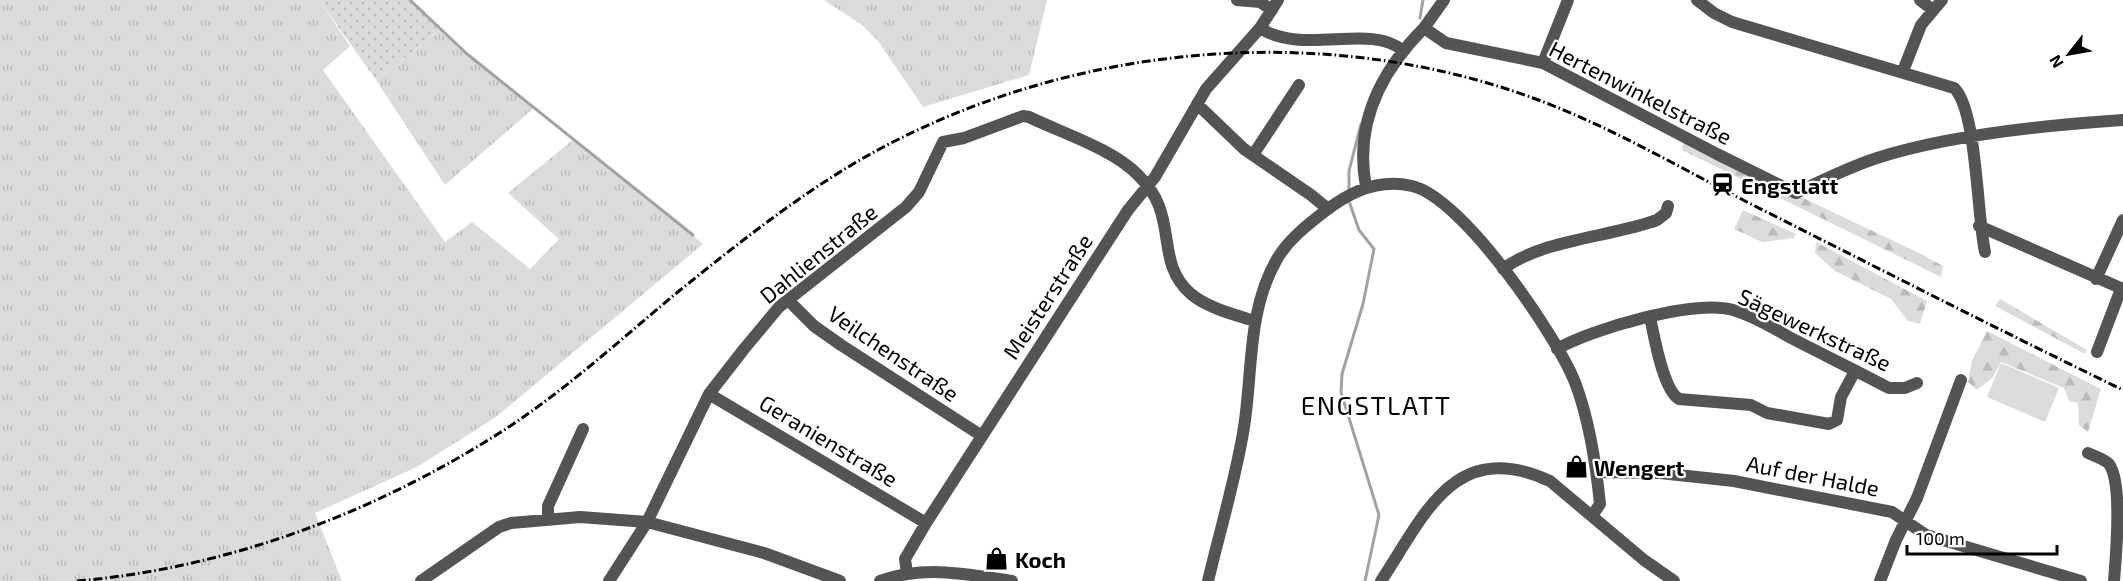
<svg xmlns="http://www.w3.org/2000/svg" width="2123" height="581" font-family="'Exo 2',sans-serif">
  <defs>
    <pattern id="grass-tufts" width="24" height="20" patternUnits="userSpaceOnUse" patternTransform="scale(1.5)"><rect width="24" height="20" fill="#dbdbdb"/><path d="M3 7l-1-3M5 7V3M7 7l1-3M15 17l-1-3M17 17v-4M19 17l1-3" fill="none" stroke="#bababa"/></pattern>
    <pattern id="forest-firs" width="22" height="20" patternUnits="userSpaceOnUse" patternTransform="scale(1.5)"><rect width="22" height="20" fill="#dbdbdb"/><path d="M5 1l3.5 6h-7zM16 11l3.5 6h-7z" fill="#bababa"/></pattern>
    <pattern id="garden-dots" width="8" height="8" patternUnits="userSpaceOnUse" patternTransform="scale(1.5)"><rect width="8" height="8" fill="#dbdbdb"/><path d="M2 2h.1M6 6h.1" fill="none" stroke="#bababa" stroke-width="1.8" stroke-linecap="round"/></pattern>
  </defs>
  <rect width="100%" height="100%" fill="#fff"/>
  <!-- grass -->
  <path fill="url(#grass-tufts)" d="M0,0H319L350,46L323,70L445,242L472,222L530,269L559,239L508,193L574,139L703,244L496,417L417,467L315,513L342,581H0Z
    M824,0H1047L1029,75L923,107L878,41L862,25Z
    M440,30L535,107L445,185L376,80Z"/>
  <!-- forest -->
  <path fill="url(#forest-firs)" d="M1683,141L1921,254L1943,266L1941,277L1682,150Z
    M1743,210L1796,234L1794,238L1762,242L1734,229Z
    M1816,242L1927,301L1920,324L1908,321L1891,299L1835,271L1815,253Z
    M2000,299L2087,350L2085,354L1995,306Z
    M1987,331L2101,389L2088,432L2079,425L2078,403L2069,401L2064,388L2001,362L1993,377L1977,390L1968,382L1972,361Z"/>
  <!-- garden -->
  <path fill="url(#garden-dots)" d="M319,0H410L440,30L376,80Z"/>
  <!-- pitch -->
  <path fill="#dbdbdb" d="M2001,363L2059,388L2045,422L1987,397Z"/>
  <g fill="none" stroke-linecap="round" stroke-linejoin="round">
    <!-- stream -->
    <path stroke="#a2a2a2" stroke-width="3" d="M410,0L467,54L693,235
      M1420,18L1423,0
      M1349,191V171L1361,124
      M1349,201L1359,230L1374,249L1363,304L1342,374L1341,392L1379,515L1365,581"/>
    <!-- minor -->
    <path stroke="#545454" stroke-width="12" d="M1237,0L1260,2L1272,10
      M1697,0L1714,13L1732,22L1954,88C1977,109 1977,217 1985,252
      M1920,0L1933,10
      M1260,28C1302,56 1370,23 1402,50
      M1424,28L1444,0
      M1543,63L1568,0
      M1903,71L1921,25L1942,0
      M1197,104L1244,149L1311,195L1328,209
      M1253,155L1299,85
      M1366,187C1354,124 1381,71 1424,28L1446,43L1543,63L1717,154L1796,193C1823,180 1849,167 1877,158C1949,135 2047,125 2123,120
      M1979,226L2123,289
      M1503,269C1543,239 1611,237 1657,220L1666,213L1668,206
      M2096,279L2123,220
      M788,300L814,326L841,345L982,436
      M1650,317C1654,336 1663,390 1679,399L1751,405L1767,413L1829,424L1837,420L1841,397L1855,371
      M1557,349C1592,329 1694,299 1733,310C1754,316 1773,328 1791,338C1824,355 1857,371 1889,388H1905L1917,383
      M2097,352L2121,289
      M709,394L926,523
      M2088,453C2094,456 2105,459 2109,464C2123,483 2116,555 2114,581
      M1597,472L1660,473L1734,481L1892,512L1926,535L2081,581
      M548,520V506L583,429
      M907,573L905,559L926,523L1093,264L1128,210L1155,177L1206,89L1260,28L1278,0
      M421,581L499,527L511,523L580,517L647,522L764,553L840,581
      M609,581L647,522L709,394L744,349L779,307L906,207L919,192L943,142L964,138L1023,116L1029,117C1062,133 1113,149 1138,175C1146,183 1155,195 1159,206C1171,237 1162,269 1191,294C1208,308 1233,314 1254,321
      M1208,581C1220,530 1236,478 1244,427C1253,370 1247,311 1277,259C1288,240 1307,225 1324,212C1349,192 1379,178 1412,186C1462,197 1558,337 1576,385C1590,423 1596,464 1600,504L1592,516
      M1880,581L1896,540L1917,498L1961,380"/>
    <!-- tertiary -->
    <path stroke="#545454" stroke-width="12" d="M880,581C924,565 967,574 1012,581
      M1381,581C1425,515 1454,437 1550,481L1644,560L1674,581"/>
    <!-- rail -->
    <path stroke="#000" stroke-width="3" stroke-dasharray="9 3 1.5 3" stroke-linecap="butt" d="M77,581C228,568 374,513 501,432C565,391 621,339 679,291C750,234 821,177 903,137C1095,42 1331,24 1533,98C1607,125 1677,166 1747,202C1872,265 1997,329 2123,390"/>
  </g>
  <!-- icons -->
  <defs>
    <symbol id="station-bare" viewBox="-9 -9 18 18"><path d="M-3-6H3Q5-6 5-4V2Q5 4 3 4L4.5 6H3L1.5 4h-3L-3 6H-4.5L-3 4Q-5 4-5 2V-4Q-5-6-3-6ZM-3.5-4v3h7v-3ZM-3.5 1v1.5H-2V1ZM2 1v1.5H3.5V1Z" fill="#000" stroke="#fff" stroke-width="2.5" paint-order="stroke"/></symbol>
    <symbol id="shop-bare" viewBox="-9 -9 18 18"><path d="M-5-2.5h2.3a2.7 3.5 0 0 1 5.4 0H5L5.5 6h-11ZM-1.5-2.5h3a1.5 2.3 0 0 0-3 0Z" fill="#000" stroke="#fff" stroke-width="2.5" paint-order="stroke"/></symbol>
  </defs>
  <g fill-rule="evenodd">
    <use href="#station-bare" x="1706" y="168" width="33" height="33"/>
    <use href="#shop-bare" x="1560" y="450" width="33" height="33"/>
    <use href="#shop-bare" x="980" y="542" width="33" height="33"/>
  </g>
  <g text-anchor="middle" dominant-baseline="central" stroke-width="4.5" stroke-linejoin="round" paint-order="stroke">
    <!-- street labels -->
    <g font-size="22" fill="#000" stroke="#fff">
      <text transform="translate(1641 92) rotate(27)">Hertenwinkelstraße</text>
      <text transform="translate(818 253) rotate(-39)">Dahlienstraße</text>
      <text transform="translate(1047 296) rotate(-57)">Meisterstraße</text>
      <text transform="translate(1815 329) rotate(25)">Sägewerkstraße</text>
      <text transform="translate(894 353) rotate(34)">Veilchenstraße</text>
      <text transform="translate(829 440) rotate(31)">Geranienstraße</text>
      <text transform="translate(1813 475) rotate(11)">Auf der Halde</text>
    </g>
    <!-- poi labels -->
    <g font-size="22" font-weight="bold" fill="#000" stroke="#fff" text-anchor="start">
      <text x="1741" y="185">Engstlatt</text>
      <text x="1594" y="467">Wengert</text>
      <text x="1015" y="559">Koch</text>
    </g>
    <!-- quarter labels -->
    <g font-size="26" letter-spacing="1.5" fill="#000" stroke="#fff">
      <text x="1376" y="404">ENGSTLATT</text>
    </g>
  </g>
  <!-- north arrow -->
  <g transform="translate(2069 54) rotate(239)" stroke="#ffffff" stroke-width="4.5" paint-order="stroke">
  <path d="M0-4.5L10 22L0 15L-10 22Z" fill="#000000"/>
  <text y="-9" font-size="16" font-weight="bold" text-anchor="middle" fill="#000000">N</text>
  </g>
  <!-- scale -->
  <path d="M1907 545v9h150v-9" fill="none" stroke="#000000" stroke-width="3"/>
  <text x="1916" y="545" font-size="18" fill="#000000" stroke="#ffffff" stroke-width="4.5" paint-order="stroke">100 m</text>
</svg>
